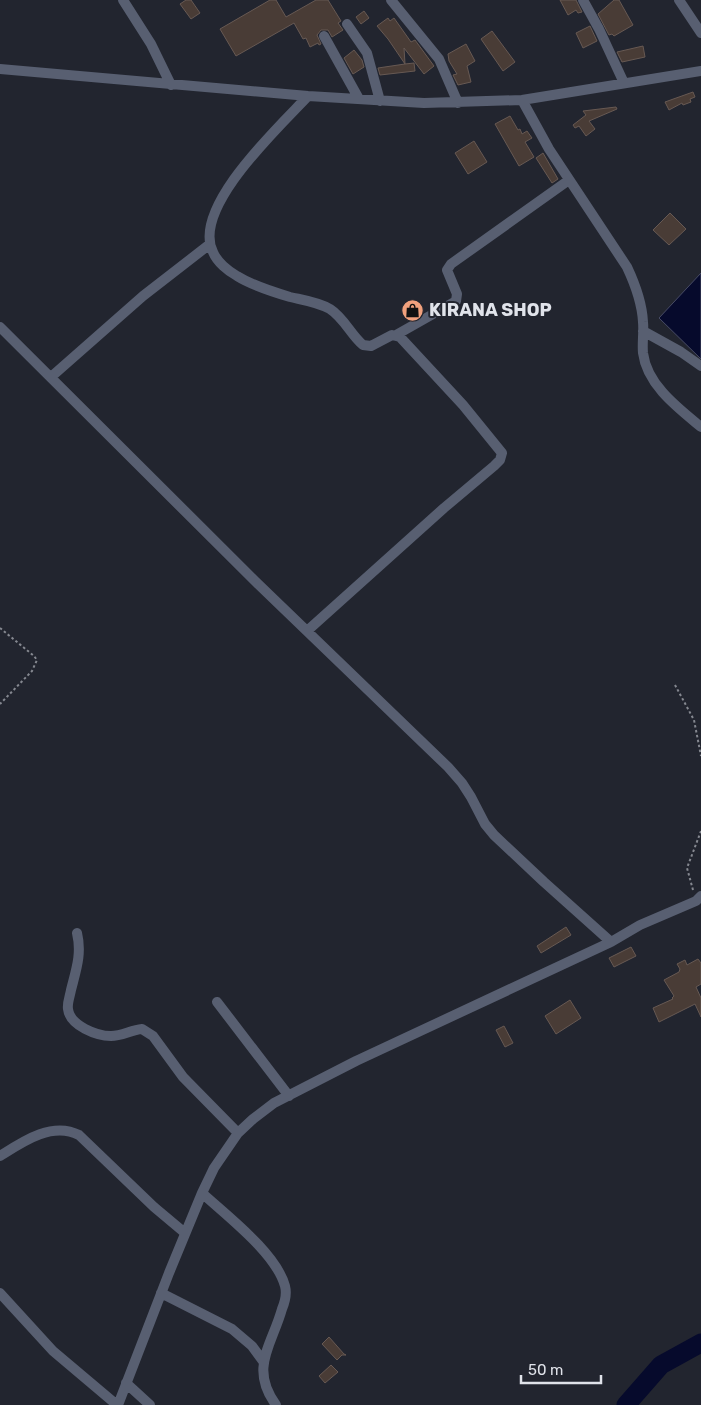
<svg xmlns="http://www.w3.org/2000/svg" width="701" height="1405" font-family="Rubik,sans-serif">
  <rect width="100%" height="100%" fill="#22252f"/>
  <!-- water -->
  <path fill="#060a2c" stroke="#474b65" d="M701,273V359L659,318Z"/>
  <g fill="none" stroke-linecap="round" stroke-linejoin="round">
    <!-- river -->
    <path stroke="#060a2c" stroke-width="19" d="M626,1405L661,1365L701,1343"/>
  </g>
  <!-- building -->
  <path fill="#493c36" stroke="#675953" d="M186,0H191L200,13L191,19L180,4Z
    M270,0H276L286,17L316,0H328L341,21L338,23L343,30L332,37L328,30H321L317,35L321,44L319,45L318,43L310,47L306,38L303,39L294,23L236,56L220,29Z
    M560,0H576L582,12L578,13L576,10L568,15Z
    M614,0H619L633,25L614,36L612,34L609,35L598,14Z
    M364,11L369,18L361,24L356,17Z
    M388,18L390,21L394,18L411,42L415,40L434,66L424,74L404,48L405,64L414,63L415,71L380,75L378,68L405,64L388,39L377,26Z
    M590,26L597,41L583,48L576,33Z
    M492,31L515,62L503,71L481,39Z
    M466,44L475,61L467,66L471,82L458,85L453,75L457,74L449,61L448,54Z
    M643,46L645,57L622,62L617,52Z
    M354,50L362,60L364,67L353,74L344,58Z
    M693,92L695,97L690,99L691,102L683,105L682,103L669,110L665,102Z
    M616,107L617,109L589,121L595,129L586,136L579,126L575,128L573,125L586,115L583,111Z
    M510,116L518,130L520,129L522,134L527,131L532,138L525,142L534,157L519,166L495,124Z
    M474,141L487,162L468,174L455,153Z
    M543,153L558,179L552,183L536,158Z
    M670,213L686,229L669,245L653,230Z
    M566,927L571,935L541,953L537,946Z
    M631,947L636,956L614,967L609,958Z
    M698,959L701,963V984L696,987L701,998V1017L695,1004L659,1022L653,1008L673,999L672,998L674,996L664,980L679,972L680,969L677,964L685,960L687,965Z
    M570,1000L581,1018L556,1034L545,1016Z
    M504,1026L513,1043L505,1047L496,1030Z
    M329,1337L344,1354L346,1355H342L337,1360L322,1344Z
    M331,1365L338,1372L325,1383L319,1376Z"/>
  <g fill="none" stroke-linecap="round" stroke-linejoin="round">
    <!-- path -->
    <path stroke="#858890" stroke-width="2" stroke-dasharray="2.5 2.5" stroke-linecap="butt" d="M0,628L34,656L37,660L32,671L0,704
      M675,685L694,720L701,756
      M693,890L687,868L701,831"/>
    <!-- minor -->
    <path stroke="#585f71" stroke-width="10" d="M123,0L151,44L171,85
      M391,0L439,59L458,103
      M583,0L599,29L624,83
      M679,0L701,33
      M347,24L367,53L380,101
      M324,36L359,99
      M0,69L308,96L424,103L522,100L701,71
      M522,100L549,149L627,267C635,284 642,302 643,322C644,332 642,343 643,353C647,385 678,408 701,427
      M0,327L255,581L448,767L462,783L471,797L485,824L494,835L544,882L611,942
      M643,331L681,352L701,366
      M396,335L456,301L457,294L447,270L451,264L569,180
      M51,377L143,296L210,244
      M307,631L444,508L494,466L500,460L502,453L463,405L400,337L392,335L371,346L363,345C351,335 344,318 330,309C318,302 303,300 290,297C273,292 253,286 237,276C228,271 217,262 213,252C191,208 280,126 308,96
      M77,933C82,954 76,970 71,990C70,996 67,1003 68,1009C70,1026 97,1036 111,1036C122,1036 131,1030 142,1029L153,1036L183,1077L238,1133
      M217,1002L289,1096
      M0,1156C22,1142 52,1121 79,1135L154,1207L185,1233
      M202,1193C227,1216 276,1253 285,1286C287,1294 285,1302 282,1309C272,1345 249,1368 276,1405
      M0,1293L53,1351L117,1405
      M161,1293L232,1329L252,1346L263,1361
      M126,1383L150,1405
      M118,1405L169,1273L202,1193L214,1168L238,1133L253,1119L274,1103L356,1061L611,942L640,925L696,901L701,896"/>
  </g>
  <!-- icons -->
  <defs>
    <symbol id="shop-disc" viewBox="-11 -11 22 22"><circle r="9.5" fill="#f1a17d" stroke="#22252f"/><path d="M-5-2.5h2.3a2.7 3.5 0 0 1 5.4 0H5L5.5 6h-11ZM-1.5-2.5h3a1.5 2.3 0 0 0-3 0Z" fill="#111"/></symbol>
  </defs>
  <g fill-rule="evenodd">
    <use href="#shop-disc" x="400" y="298" width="25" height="25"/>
  </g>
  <g text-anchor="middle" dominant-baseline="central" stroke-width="4" stroke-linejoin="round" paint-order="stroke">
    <!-- poi labels -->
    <g font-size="18" font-weight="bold" fill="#e0e3ea" stroke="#22252f" text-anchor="start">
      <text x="429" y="310">KIRANA SHOP</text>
    </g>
  </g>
  <!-- scale -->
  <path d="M521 1375v8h80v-8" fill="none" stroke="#e0e3ea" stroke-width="2.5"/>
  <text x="528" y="1375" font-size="15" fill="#e0e3ea" stroke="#22252f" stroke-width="4" paint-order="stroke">50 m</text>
</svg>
